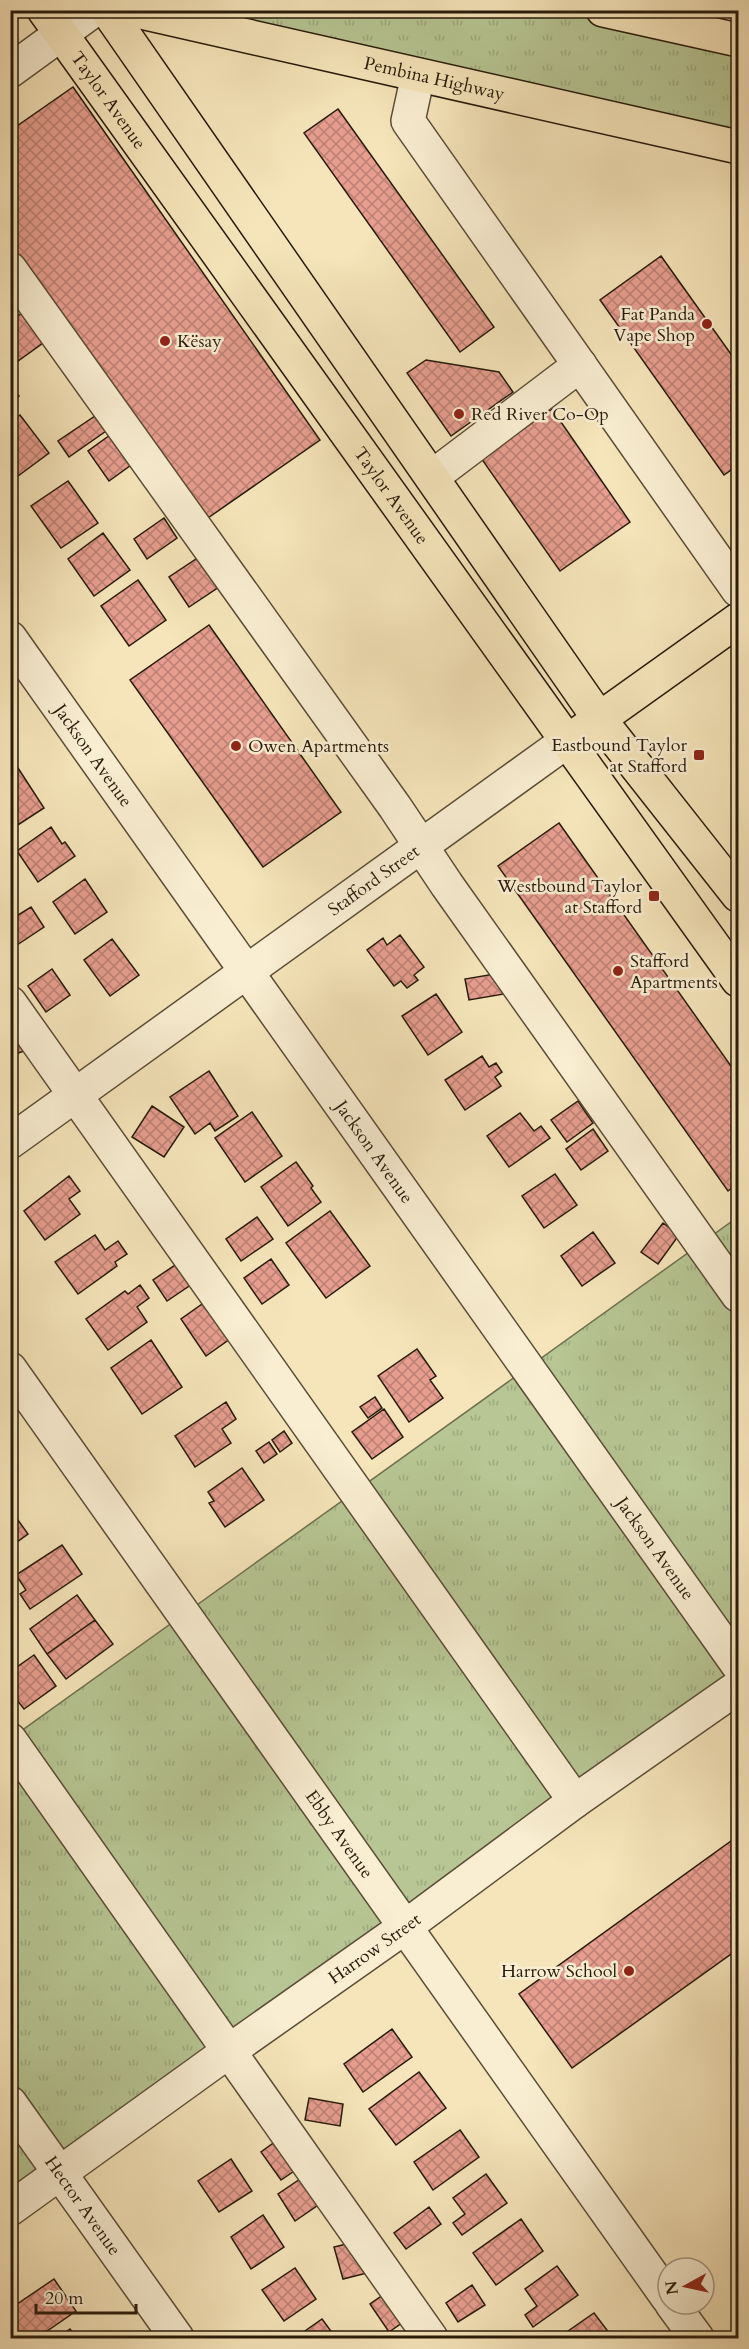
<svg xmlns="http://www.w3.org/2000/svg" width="749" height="2349" font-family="Cardo,serif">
  <defs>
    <pattern id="grass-tufts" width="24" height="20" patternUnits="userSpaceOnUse" patternTransform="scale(1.5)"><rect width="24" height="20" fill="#b7c694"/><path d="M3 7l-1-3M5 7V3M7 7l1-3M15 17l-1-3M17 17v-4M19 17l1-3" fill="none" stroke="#9daa7e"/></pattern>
    <pattern id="building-cross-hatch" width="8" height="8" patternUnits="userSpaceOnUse" patternTransform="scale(1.5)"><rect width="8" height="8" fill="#e79e8f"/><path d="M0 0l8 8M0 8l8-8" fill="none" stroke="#bb8073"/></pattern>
  </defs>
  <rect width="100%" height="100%" fill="#f6e5ba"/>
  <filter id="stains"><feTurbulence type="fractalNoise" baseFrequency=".00333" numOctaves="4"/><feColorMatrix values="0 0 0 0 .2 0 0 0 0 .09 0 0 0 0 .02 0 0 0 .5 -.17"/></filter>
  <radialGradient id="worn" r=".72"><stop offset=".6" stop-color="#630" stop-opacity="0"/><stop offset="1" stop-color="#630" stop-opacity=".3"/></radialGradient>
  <!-- grass -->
  <path fill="url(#grass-tufts)" stroke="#6f7050" stroke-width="1.5" d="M603,10L738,40V147L132,11Z
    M738,1217V1687L11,2209L10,1739Z"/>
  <!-- building -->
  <path fill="url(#building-cross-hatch)" stroke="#271a0b" stroke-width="1.5" d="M73,87L320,440L205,520L10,243V131Z
    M338,109L494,327L460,352L304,133Z
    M661,256L738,364V465L724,475L600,300Z
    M22,313L43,343L11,366L10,321Z
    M426,360L499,372L513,392L451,436L407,373Z
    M10,385L19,396L10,402Z
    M552,409L630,522L560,571L481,458Z
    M20,415L49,453L14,479L10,473V422Z
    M95,416L106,431L69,457L58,441Z
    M117,430L138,460L109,481L88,451Z
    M68,481L98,523L61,548L31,506Z
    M164,518L177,538L147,559L134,539Z
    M103,533L130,570L94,596L68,559Z
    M202,555L222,585L189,607L169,577Z
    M138,580L166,620L129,646L101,606Z
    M209,625L341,812L263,867L130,680Z
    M18,768L44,808L10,830V773Z
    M559,823L738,1076V1183L728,1191L498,866Z
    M51,827L62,844L65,842L75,856L38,882L17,851Z
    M85,879L107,912L75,934L53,902Z
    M31,907L44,927L11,949L10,920Z
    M400,935L424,967L414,975L418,980L407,988L401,981L394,986L367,950L383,938L387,945Z
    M112,939L139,975L110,996L84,960Z
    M52,969L70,995L46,1012L28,986Z
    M500,973L504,994L469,1000L465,979Z
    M436,994L462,1032L428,1055L402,1016Z
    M10,1015L24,1051L10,1056Z
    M482,1056L489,1067L496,1063L502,1072L495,1077L501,1086L465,1110L445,1080Z
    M209,1071L238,1116L215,1131L210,1123L195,1134L170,1097Z
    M578,1101L593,1123L567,1142L551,1120Z
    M152,1106L184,1127L164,1157L132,1137Z
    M252,1112L282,1156L245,1182L215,1138Z
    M520,1113L534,1131L541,1126L550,1138L509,1167L487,1136Z
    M593,1129L608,1151L581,1170L566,1149Z
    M296,1162L313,1186L311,1188L321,1202L288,1226L261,1187Z
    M555,1174L577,1205L544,1228L522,1196Z
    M69,1176L80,1191L69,1199L80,1214L45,1240L24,1211Z
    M330,1211L370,1266L326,1298L286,1243Z
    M257,1217L273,1239L241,1261L226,1239Z
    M663,1223L679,1235L658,1264L641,1252Z
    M593,1232L615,1263L582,1286L561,1256Z
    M95,1235L105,1250L118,1241L127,1254L115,1262L117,1266L78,1294L55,1262Z
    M271,1259L289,1285L262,1304L244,1278Z
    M181,1261L195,1282L167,1301L153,1280Z
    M140,1285L149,1298L137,1307L147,1322L108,1350L86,1319L125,1291L128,1294Z
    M212,1297L237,1334L206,1356L181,1319Z
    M151,1340L182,1387L142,1414L111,1368Z
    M417,1349L436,1376L430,1380L443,1398L409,1422L378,1376Z
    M375,1397L382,1408L368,1418L360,1407Z
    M226,1402L236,1419L222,1429L231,1443L195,1467L175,1436Z
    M384,1409L403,1437L372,1459L352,1432Z
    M284,1431L292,1443L280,1452L272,1440Z
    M269,1442L277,1454L264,1463L256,1451Z
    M242,1468L264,1500L225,1527L209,1503L214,1501L208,1492Z
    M10,1509L28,1534L10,1547Z
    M62,1545L82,1574L30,1609L20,1594L26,1590L16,1575Z
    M77,1595L95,1620L47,1654L30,1629Z
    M95,1620L113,1644L66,1679L47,1654Z
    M34,1655L56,1686L24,1709L10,1691V1672Z
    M738,1836V1949L572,2068L519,1994Z
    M392,2029L412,2057L363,2092L344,2064Z
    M419,2072L446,2108L396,2145L369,2109Z
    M309,2098L343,2104L340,2126L305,2120Z
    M460,2130L479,2157L433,2190L414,2162Z
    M283,2136L303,2165L281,2180L261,2152Z
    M231,2159L252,2191L219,2212L198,2181Z
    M309,2173L327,2199L295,2221L278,2194Z
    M486,2174L507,2203L462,2235L453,2223L465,2214L453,2198Z
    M429,2207L441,2224L406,2249L394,2233Z
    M263,2215L284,2247L251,2269L231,2237Z
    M521,2219L543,2251L496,2285L473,2253Z
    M359,2241L367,2273L343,2279L334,2247Z
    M557,2266L578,2295L533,2327L525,2315L537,2306L525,2289Z
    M295,2268L316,2299L284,2321L262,2290Z
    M54,2279L76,2311L37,2338H17L10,2328V2309Z
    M472,2285L485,2305L458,2322L446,2303Z
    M393,2288L412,2316L389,2332L370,2304Z
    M594,2313L613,2338H558Z
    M322,2319L336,2338H295Z
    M70,2329L77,2338H57Z"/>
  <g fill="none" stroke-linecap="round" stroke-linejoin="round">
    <defs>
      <g id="minor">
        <path d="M10,71L94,10"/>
        <path d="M418,75L408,121L738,590"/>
        <path d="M10,269L395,807L447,885L738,1295"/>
        <path d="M432,477L580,365"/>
        <path id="s1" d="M10,638L738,1665"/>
        <path d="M10,1003L575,1801"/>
        <path id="s2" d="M10,1142L567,741"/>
        <path id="s3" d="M10,1369L668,2298"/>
        <path d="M10,1740L431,2338"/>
        <path id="s4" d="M10,2103L177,2338"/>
        <path id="s5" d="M10,2209L229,2051L405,1927L575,1801L738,1687"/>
        <path d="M672,2304L697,2338"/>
      </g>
      <g id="major">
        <path id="s6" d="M44,10L738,980"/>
        <path d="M107,10L600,720L738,895"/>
        <path id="s7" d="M132,10L738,147"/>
        <path d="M603,10L738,40"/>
        <path d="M581,732L738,620"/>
      </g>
    </defs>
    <!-- minor casing -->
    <use href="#minor" stroke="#5b4d37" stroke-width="36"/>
    <!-- major casing -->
    <use href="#major" stroke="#271a0b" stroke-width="36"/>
    <!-- minor -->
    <use href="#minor" stroke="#f9eed2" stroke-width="33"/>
    <!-- major -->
    <use href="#major" stroke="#f6e5ba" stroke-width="33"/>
  </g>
  <!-- markers -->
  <g fill="#8f2418" stroke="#f9eed2" stroke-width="2">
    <circle cx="707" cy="324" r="6"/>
    <circle cx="165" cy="341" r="6"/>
    <circle cx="459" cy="414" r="6"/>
    <circle cx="236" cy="746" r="6"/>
    <rect x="693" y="749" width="12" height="12" rx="3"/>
    <rect x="648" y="890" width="12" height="12" rx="3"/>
    <circle cx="618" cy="971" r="6"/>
    <circle cx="629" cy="1971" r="6"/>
  </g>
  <g text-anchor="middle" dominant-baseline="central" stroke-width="5" stroke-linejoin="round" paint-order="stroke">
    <!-- street labels -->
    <g font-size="18" fill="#271a0b" stroke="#f9eed2">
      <text stroke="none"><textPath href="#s7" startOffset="310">Pembina Highway</textPath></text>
      <text stroke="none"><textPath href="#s6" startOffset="111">Taylor Avenue</textPath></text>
      <text stroke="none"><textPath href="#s6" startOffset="597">Taylor Avenue</textPath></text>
      <text stroke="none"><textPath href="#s1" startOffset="144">Jackson Avenue</textPath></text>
      <text stroke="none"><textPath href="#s2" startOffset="448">Stafford Street</textPath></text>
      <text stroke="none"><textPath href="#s1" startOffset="630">Jackson Avenue</textPath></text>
      <text stroke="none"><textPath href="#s1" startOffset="1116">Jackson Avenue</textPath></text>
      <text stroke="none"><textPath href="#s3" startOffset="570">Ebby Avenue</textPath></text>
      <text stroke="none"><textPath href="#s5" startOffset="448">Harrow Street</textPath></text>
      <text stroke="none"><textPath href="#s4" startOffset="126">Hector Avenue</textPath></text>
    </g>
    <!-- poi labels -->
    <g font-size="18" fill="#271a0b" stroke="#f9eed2" text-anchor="end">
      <text x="695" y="314">Fat Panda<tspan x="695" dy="21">Vape Shop</tspan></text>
      <text x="177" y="341" text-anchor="start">Kësay</text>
      <text x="471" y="414" text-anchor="start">Red River Co-Op</text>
      <text x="687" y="745">Eastbound Taylor<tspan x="687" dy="21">at Stafford</tspan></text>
      <text x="248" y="746" text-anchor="start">Owen Apartments</text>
      <text x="642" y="886">Westbound Taylor<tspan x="642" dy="21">at Stafford</tspan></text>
      <text x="630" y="961" text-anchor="start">Stafford<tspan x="630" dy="21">Apartments</tspan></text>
      <text x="617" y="1971">Harrow School</text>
    </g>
  </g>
  <!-- margin -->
  <rect width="749" height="2349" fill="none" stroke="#f6e5ba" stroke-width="36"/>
  <rect x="12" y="12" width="725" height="2325" fill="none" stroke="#271a0b" stroke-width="3"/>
  <rect x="18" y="18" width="713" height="2313" fill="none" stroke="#271a0b" stroke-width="1.5"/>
  <!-- north arrow -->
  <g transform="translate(686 2286) rotate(262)"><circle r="28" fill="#f9eed2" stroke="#a59982" stroke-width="1.5"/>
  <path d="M0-4.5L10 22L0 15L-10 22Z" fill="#8f2418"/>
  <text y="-9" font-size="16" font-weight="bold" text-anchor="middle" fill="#271a0b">N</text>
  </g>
  <!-- scale -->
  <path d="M36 2304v9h100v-9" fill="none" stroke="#271a0b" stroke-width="3"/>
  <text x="45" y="2304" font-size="18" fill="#271a0b" stroke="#f9eed2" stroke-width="4.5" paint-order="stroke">20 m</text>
  <rect width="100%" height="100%" filter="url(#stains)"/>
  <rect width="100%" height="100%" fill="url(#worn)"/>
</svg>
